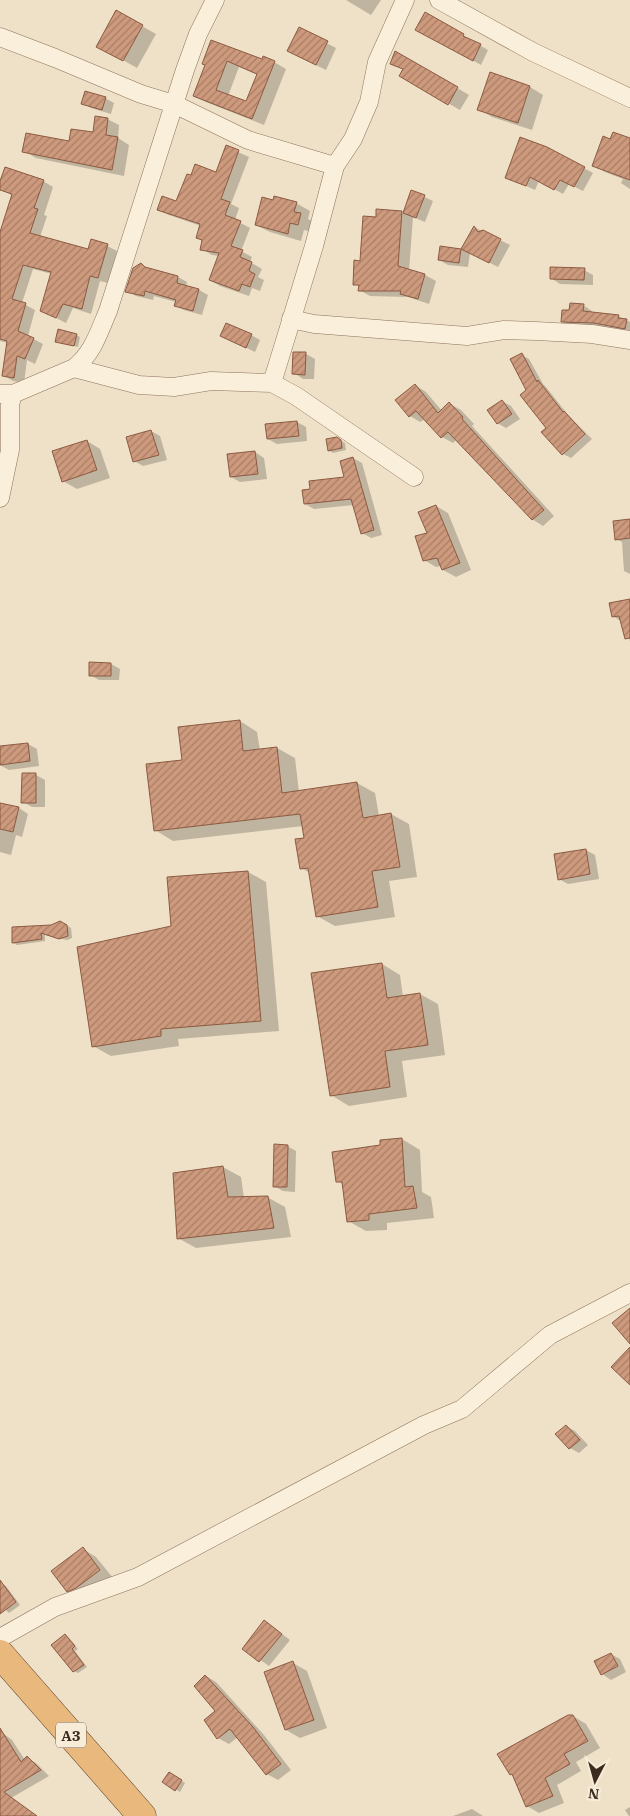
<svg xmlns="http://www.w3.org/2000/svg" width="630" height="1816" font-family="'IBM Plex Serif',serif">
  <defs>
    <pattern id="building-hatch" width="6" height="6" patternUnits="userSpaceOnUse" patternTransform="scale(1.25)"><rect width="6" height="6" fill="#ce9a7d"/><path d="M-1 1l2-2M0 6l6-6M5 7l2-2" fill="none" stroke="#a87e66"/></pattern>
  </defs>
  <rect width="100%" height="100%" fill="#efe1c7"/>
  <!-- shadow -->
  <path fill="#0003" fill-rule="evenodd" d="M346,0H381L371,15Z
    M117,12L156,34L137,68L98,46Z
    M426,14L488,50L481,65L417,29Z
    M299,29L336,48L326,70L297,56Z
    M212,42L263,61L274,62L286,69L264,125L206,102L194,96L206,65ZM239,67L258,75L246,103L228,96Z
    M396,52L469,95L460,110L401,76L404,70L391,63Z
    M491,74L530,87L543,95L532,130L492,117L479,109Z
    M105,98L114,103L111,114L91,108L83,103Z
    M107,119L119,125L118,138L129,145L124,176L36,158L24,151L70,142L94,134Z
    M630,139V189L621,183L623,179L605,172L594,166L611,140Z
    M227,147L249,157L231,204L239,208L235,220L250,228L241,251L252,257L250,262L262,269L258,277L264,280L260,291L252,288L249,296L220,286L210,280L219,256L212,255L202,249L203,241L197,238L201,226L169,215L159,210L177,203L216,174Z
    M546,148L593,173L583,191L569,184L563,194L539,181L535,190L506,177Z
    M43,181L53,187L44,215L47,216L40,237L89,250L107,246L117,251L108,283L100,281L91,314L73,308L66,323L52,316V274L33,269L22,303L35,310L28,336L43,344L35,364L27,360L24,383L13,381L4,376L8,343L0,341V232L13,196L0,189V185Z
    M412,191L433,201L425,222L413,217L409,271L425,275L436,281L429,304L408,297L370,296L359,290L360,287L355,284L377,219L401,212L404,214Z
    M296,203L310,211L308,219L314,222L312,232L304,230L301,241L270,232L256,225Z
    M474,227L510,245L498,267L470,253L468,267L448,265L439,260L441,248L461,250Z
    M141,265L149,269L178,277L187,282L186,286L199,290L208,295L202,315L184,310L175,305L176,302L154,296L153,300L136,296L127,291Z
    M584,270L593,275V285L560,284L551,278Z
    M583,305L592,311V313L618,316L630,322V332L571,326L562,321L570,312Z
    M76,335L80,337L78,347L56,341Z
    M251,335L260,340L255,352L222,336Z
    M306,354L315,359L314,379H303L294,373Z
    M522,355L529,359L543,384L546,387L568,415L592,439L571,458L563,454L547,429L528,390Z
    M415,385L426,392L442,411L450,404L461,410L474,424L472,426L554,516L543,526L532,519L457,439L453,443L442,437L425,419L420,422L410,416Z
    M502,401L511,406L520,419L506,428L497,423Z
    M297,422L306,427L307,441L277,444L268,439Z
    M151,431L160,436L167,460L143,466L134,461Z
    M336,438L345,443L346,450L333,453L329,450Z
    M87,441L100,449L110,478L77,489L63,481Z
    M255,452L264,458L267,479L240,482L231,477Z
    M353,458L362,463L382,535L371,538L362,533L354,505L314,509L305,504L346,479Z
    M436,506L448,513L471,570L456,577L443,570L442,566L436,567L424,560Z
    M630,521V574L624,571L622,542L616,539Z
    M630,600V642L627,628L622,622L613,616Z
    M111,664L120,669L119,680H99L90,675Z
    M240,721L257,732L260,750L277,748L295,758L299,792L357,783L375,793L379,816L391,814L409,824L417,877L389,881L395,917L335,926L317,916L310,873L301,868L306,839L303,826L173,841L155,830L183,761Z
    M28,744L37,749L39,766L9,770L0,765V748Z
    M36,775L45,780V807H32L23,802Z
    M0,804L19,808L28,814L22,837L16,835L11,855L0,852Z
    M586,850L595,855L599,879L568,884L559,879Z
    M248,872L266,882L279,1031L178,1039L179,1046L111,1056L93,1046L172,927Z
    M63,923L71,928L72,938L67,940L45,935V941L17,945L13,943Z
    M382,964L400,975L403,997L420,994L438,1004L445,1055L402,1061L407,1097L349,1106L331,1095Z
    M402,1139L420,1150L422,1192L431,1197L434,1218L387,1223V1230L366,1231L348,1221L344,1185L338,1181L382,1146Z
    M287,1146L296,1151L295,1192L283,1191L274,1186Z
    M223,1167L241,1177L244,1198L267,1197L285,1207L291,1237L196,1248L178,1238Z
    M566,1426L575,1431L588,1445L579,1453L570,1448Z
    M83,1549L96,1557L113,1578L81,1599L67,1591Z
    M2,1584L6,1586L20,1605L9,1613L0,1604V1585Z
    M273,1627L290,1640L269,1666L243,1648Z
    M65,1635L69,1638L78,1649L75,1651L87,1667L78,1673L74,1671Z
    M611,1654L620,1659L626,1672L611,1680L602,1674Z
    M293,1663L307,1671L327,1728L300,1738L286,1730Z
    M206,1676L216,1682L264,1735L291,1770L278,1780L267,1774L238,1737L229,1744L218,1738L217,1712Z
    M573,1716L586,1724L600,1748L576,1762L581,1771L557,1785L564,1803L539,1813L527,1806L514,1776L511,1774Z
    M0,1731L12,1740L25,1760L27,1758L36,1763L49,1776L11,1798L37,1816H22L9,1799L11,1797L0,1789Z
    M169,1773L185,1783L180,1792L164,1782Z
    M630,1807V1816H629L625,1810Z
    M472,1809L483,1816H453Z"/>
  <!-- building -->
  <path fill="url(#building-hatch)" stroke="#8b5a41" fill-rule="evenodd" d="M116,10L143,25L123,61L96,47Z
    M425,12L464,34L463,36L481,44L473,61L415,30Z
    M299,27L328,41L316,65L287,51Z
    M211,40L262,59L263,56L275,61L252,119L193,96L205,65L202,64ZM227,61L257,74L246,101L216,90Z
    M395,51L458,87L448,105L399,76L403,69L390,64Z
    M490,72L530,86L518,123L477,110Z
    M85,91L106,97L102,110L81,104Z
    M95,116L108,118L106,135L118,137L112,170L22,152L26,133L69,141L71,129L93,132Z
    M613,132L630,138V180L592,166L603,136L610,139Z
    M520,137L547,147L585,167L574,187L560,180L554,190L530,177L526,186L505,178Z
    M226,145L239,150L221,199L230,202L225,215L241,221L231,246L243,250L240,257L252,262L249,271L255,274L250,287L242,284L239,291L209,280L219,253L200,250L202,240L196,238L200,224L157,210L162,196L176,201L187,174L191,175L195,164L216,172Z
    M5,167L44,180L34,208L38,209L30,233L88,249L91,239L108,244L98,278L90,276L82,309L63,304L56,318L40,311L51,272L23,265L12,299L26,303L18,331L34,338L25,359L17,356L14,378L2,376L7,341L0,339V232L12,194L0,190V181Z
    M411,190L425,195L416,218L403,213Z
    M274,196L297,202L294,212L301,213L298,225L290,223L288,234L255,225L262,197L273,200Z
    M376,209L402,211L398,266L425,274L418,299L400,294L401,291H358L359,285H353L354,260L360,261L363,216L376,217Z
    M474,226L478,232L483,230L501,239L489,263L461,249L459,263L438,260L440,246L461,249Z
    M141,263L145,267L178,276L177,283L199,289L193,311L174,306L176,300L145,291L144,296L125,292L133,268Z
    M550,267L585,268L584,280L550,279Z
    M570,303L584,304L583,311L619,315L618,318L627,319L625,329L594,323L561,322L562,310H569Z
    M226,323L252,334L246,348L220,336Z
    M58,329L77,334L74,346L55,342Z
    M293,352H306L305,375L292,374Z
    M522,353L537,382L538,380L563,412L564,411L585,434L562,455L541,432L546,428L520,395L526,390L510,359Z
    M415,384L438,413L449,402L463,417L462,419L544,510L532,520L448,432L441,438L416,411L409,417L395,400Z
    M502,400L512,414L497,424L487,410Z
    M297,421L299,436L267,439L265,424Z
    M151,430L159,455L133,462L126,437Z
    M337,437L341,440L342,448L328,451L326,439Z
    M87,440L97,470L62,482L52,451Z
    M255,451L258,474L230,477L227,454Z
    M353,457L374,530L361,534L351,499L304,504L302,490L310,489L309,481L344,477L340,461Z
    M436,505L460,563L442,570L437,558L423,561L415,536L427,533L418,512Z
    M630,519V538L615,540L613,521Z
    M630,599V638L625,639L619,616L612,617L609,603Z
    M89,662L111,663V676H89Z
    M240,720L243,751L277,747L282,793L357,782L363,818L391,813L400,867L372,871L378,907L316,917L308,868L300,869L295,839L304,838L300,814L154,831L146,764L182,760L178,727Z
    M28,743L30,761L0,765V746Z
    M22,773H36V803H21Z
    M0,803L19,807L13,832L0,829Z
    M586,849L590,874L558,880L554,854Z
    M248,871L261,1021L161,1029V1036L92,1047L77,947L171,926L167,877Z
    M60,921L67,925L68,936L59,939L41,933L42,939L12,943V927L51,925Z
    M382,963L387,998L420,993L428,1045L385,1051L390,1087L330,1096L311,973Z
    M402,1138L405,1187L413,1186L417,1208L369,1214V1220L347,1222L342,1182H336L332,1152L380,1145V1140Z
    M274,1144L288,1145L287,1187H273Z
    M223,1166L228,1197L268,1196L274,1228L177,1239L173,1173Z
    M630,1308V1344L612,1323Z
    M630,1347V1385L611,1367Z
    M566,1425L580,1440L569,1449L555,1434Z
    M83,1547L100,1570L76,1588L67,1592L51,1571Z
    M0,1580L16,1602L0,1614Z
    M264,1620L282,1634L259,1662L242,1649Z
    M65,1634L75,1646L72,1649L84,1665L73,1672L51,1645Z
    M611,1653L618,1666L601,1675L594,1661Z
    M293,1661L314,1720L285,1730L264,1672Z
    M205,1675L253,1727L281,1764L266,1775L230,1729L217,1739L204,1720L215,1711L194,1686Z
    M568,1715H573L588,1741L564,1754L570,1764L545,1778L553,1796L526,1807L512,1774L510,1775L497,1754Z
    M0,1728L21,1762L27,1756L41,1770L4,1792L37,1816H0Z
    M169,1772L182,1780L175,1791L162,1782Z"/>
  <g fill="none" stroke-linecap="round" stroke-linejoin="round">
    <defs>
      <path id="minor" d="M439,0L533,52L630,98
        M0,37L55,58L141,94L174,104L248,140L335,166
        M291,319L314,324L467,336L504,330L536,331L592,334L630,340
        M74,368L139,385L174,387L211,381L272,383L296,396L414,477
        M272,383L314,246L335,166L353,139L369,102L377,62L405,0
        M0,394H13L10,405V450L0,498
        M13,394L74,368C93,353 99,332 108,311L185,70L198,34L215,0
        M0,1638L55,1607L138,1577L424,1425L462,1409L550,1335L630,1293"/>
      <path id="trunk" d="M0,1654L142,1816"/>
    </defs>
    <!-- minor casing -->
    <use href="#minor" stroke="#8c735c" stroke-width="19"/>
    <!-- trunk casing -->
    <use href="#trunk" stroke="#5a4130" stroke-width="29"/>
    <!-- minor -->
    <use href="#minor" stroke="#faefdb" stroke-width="18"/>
    <!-- trunk -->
    <use href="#trunk" stroke="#e8b87c" stroke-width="28"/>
  </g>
  <g text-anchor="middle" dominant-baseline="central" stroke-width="4.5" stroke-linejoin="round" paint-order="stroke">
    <!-- shield labels -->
    <rect fill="#f7ecd7" stroke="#746657" stroke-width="1" x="56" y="1722.5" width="30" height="25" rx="4"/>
    <g font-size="15" font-weight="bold" fill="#3c2c20">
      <text x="71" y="1735">A3</text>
    </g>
  </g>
  <!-- north arrow -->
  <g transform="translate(595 1781) rotate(186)" stroke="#f7ecd7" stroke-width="4" paint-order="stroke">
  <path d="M0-4L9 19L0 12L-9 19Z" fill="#3c2c20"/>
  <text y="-8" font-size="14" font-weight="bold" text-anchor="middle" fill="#3c2c20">N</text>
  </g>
</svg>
